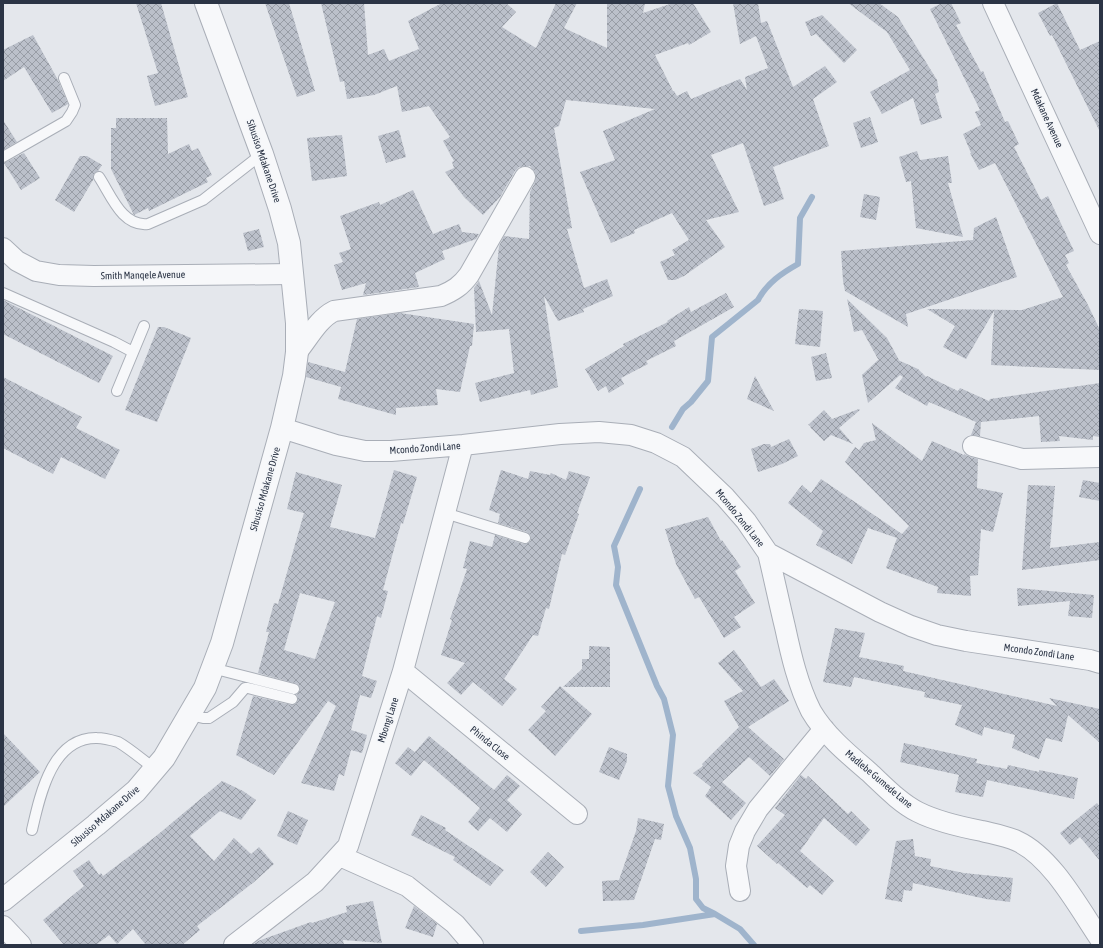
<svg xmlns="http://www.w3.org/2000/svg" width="1103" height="948" font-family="'Asap Condensed',sans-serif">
  <defs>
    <pattern id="building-cross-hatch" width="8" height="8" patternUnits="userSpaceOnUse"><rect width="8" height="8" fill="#bbc0ca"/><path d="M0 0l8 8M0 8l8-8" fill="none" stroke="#989da6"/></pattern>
  </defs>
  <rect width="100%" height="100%" fill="#e4e7ec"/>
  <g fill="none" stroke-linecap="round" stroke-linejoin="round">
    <!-- stream -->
    <path stroke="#9fb4cc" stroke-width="6" d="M672,427L683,409L691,402L708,381L712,337L758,300C767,283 782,273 798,264L800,218L812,197
      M640,489L614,546L618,567L616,585L657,686L664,699L673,735L668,786L676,816L690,848L696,879V899L703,908L715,914L740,929L754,945
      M581,931L643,925L715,914"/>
  </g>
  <!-- building -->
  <path fill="url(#building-cross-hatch)" fill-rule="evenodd" d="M136,3H161L188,97L155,106L147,76L158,73Z
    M265,3H289L315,91L297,97Z
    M321,3H364L368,55L384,49L389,61L419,49L408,21L442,3H506L516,12L502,27L536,48L556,3H577L564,28L607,48V3H645L643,13L673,3H693L711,32L689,45L688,43L655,55L673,91H674L677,96L687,91L691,99L740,79L747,90L745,77L768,68L756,36L740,44L733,3H758L761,23L767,21L793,87L825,66L837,82L813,99L829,146L773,167L784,199L764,206L743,143L711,155L739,212L706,220L725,247L684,276L675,280H668L660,262L675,255L672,250L689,240L672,213L634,230L635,233L611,243L580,172L615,160L603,131L655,109L566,100L559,126L554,128L572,228L567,229L584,288L607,279L613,296L583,309L584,312L558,321L544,296L558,387L531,395L530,390L480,402L475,383L514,373L509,329L476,332L474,288L479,281L492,315L499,246L504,236L529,239L530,192L535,182L536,177L535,172L530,166L519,167L515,171L500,197L483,215L464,197L445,172L454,168L452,162L454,161L443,141L450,137L429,106L402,112L397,86L374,95L347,99L344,81L340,82Z
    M848,3H879L898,17L937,80L939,92L935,94L942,118L921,125L913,98L882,114L870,92L910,70L887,32Z
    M942,3H951L961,23L956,25L981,72L983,71L1005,122L1008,121L1019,144L1014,147L1041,200L1048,196L1074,251L1065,255L1069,263L1066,265L1088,305L1100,330V370L991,365L994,311L966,359L943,347L955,326L927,309L1022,310L1063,297L995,163L979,170L970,153H971L963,134L981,125L975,112L980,110L930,9Z
    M1057,3L1080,50L1100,41V132L1052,35L1050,36L1038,13Z
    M822,15L857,50L844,63L816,34L811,36L805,22Z
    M33,35L58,80L68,104L52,113L24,67L3,81V50Z
    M870,117L878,142L861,148L853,123Z
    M116,118H167L168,154L189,144L192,151L198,148L212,175L206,178L208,182L149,211L148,208L134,215L111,169V128H116Z
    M3,120L17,142L3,150Z
    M399,130L406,157L386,163L378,136Z
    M342,135L347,176L312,181L307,138Z
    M917,151L920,160L948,156L952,183H948L963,237L916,228L911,181L906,182L899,157Z
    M24,153L40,178L21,190L4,163Z
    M80,156H87L102,165L98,171L94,174L93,180L74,212L55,200Z
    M413,190L433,234L459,224L462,232L479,234L476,239L442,251L445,259L415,273L419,287L363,295L366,283L342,290L334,265L343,262L339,253L351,249L340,216L379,202L380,205Z
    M864,194L880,197L876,220L860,217Z
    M996,217L1017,277L906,314L908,327L845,291L843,281L841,251L973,240L974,228Z
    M259,229L264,247L248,251L243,233Z
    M726,293L734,307L674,341L676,346L646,361L648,364L621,378L624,384L609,393L606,386L598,391L585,369L624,346L623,344L668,322L667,321L689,307L691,312Z
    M847,299L887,338L899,360H898L918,369L926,377L927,376L958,391L960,388L989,401L990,399L1100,383V437L1093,436V440L1059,436L1060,441L1041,442L1039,416L981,422L980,436L971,435L976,422L929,402L927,406L895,388L903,377L900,375L868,403L862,375L879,359H878L862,330L854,332Z
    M3,300L113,356L99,383L3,334Z
    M799,309L823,311L820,347L795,344Z
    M400,313L474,324L472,346H470L460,392L436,389L438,405L396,408V415L338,399L341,387L306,377L308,362L345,372L357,319Z
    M158,327H164L191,338L157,422L125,410Z
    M826,353L832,378L816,381L811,357Z
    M755,376L774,411L747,399Z
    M3,377L82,417L76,428L120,450L105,479L61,457L53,474L3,448Z
    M859,409L860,410L839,428L853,444L831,435L824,441L810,427L811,426L808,425L824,410L832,419Z
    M872,423L922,461L932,441L964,455V454L970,457L978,459L977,488L1003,493L993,532L981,529L978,575L970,576L971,596L937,593L938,587L886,568L897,538L868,528L852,564L816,545L823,531L788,503L802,485L811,493L821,479L902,534L909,526L845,462L855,447L859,450L864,443L876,440Z
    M789,439L798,456L782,464L758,472L751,449L764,444H770L771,447Z
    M394,470L417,477L403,524L401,523L383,590L388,591L381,618L377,616L362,676L377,681L371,698L360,695L351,730L367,735L362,753L351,750L344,776L339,774L334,791L301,783L336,706L328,701L274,775L236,755L253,696L291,705L296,704L298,700L297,695L300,690L298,684L258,673L269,632H266L274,603L278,604L304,513L287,509L296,472L342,485L330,527L375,538ZM300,593L335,602L315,659L284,650Z
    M501,470L528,479L530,471L550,475L551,473L566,480L569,471L590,477L577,513L579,514L565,555L562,554L549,609L546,608L538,636L533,635L504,679L517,689L502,706L473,682L461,695L447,683L465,663L441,655L452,620L450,619L467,569L463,568L470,541L492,547L495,535L523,544L529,543L531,540V536L527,532L498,523L500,514L489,510Z
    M1083,480L1100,483V501L1079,497Z
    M1028,485L1055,486L1050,548L1100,542V560L1022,570Z
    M708,517L721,541L722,540L741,567L735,571L755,603L734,617L741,627L724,638L699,597L695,599L676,564L665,529Z
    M1017,588L1094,595L1092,618L1068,616L1070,601L1018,606Z
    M835,628L865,633L859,657L904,666L903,671L1057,706L1049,698L1100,709V743L1068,715L1062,742L1046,738L1039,759L1012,748L1015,735L984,727L982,736L955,725L962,705L924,697L925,692L854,677L851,687L823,682Z
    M589,646L610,647V687H563L582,669V659H589Z
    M734,650L761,687L774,679L789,701L748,727L784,759L770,776L749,757L722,782L746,803L731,820L705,796L711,787L693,773L703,766L702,764L739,727L724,701L743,691L718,663Z
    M560,686L592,714L555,756L528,730L546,711L541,707Z
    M3,733L40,772L3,807Z
    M429,736L494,790L507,775L520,786L507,800L522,814L507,832L490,818L478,831L468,822L480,808L424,760L411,776L395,763L408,747L416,753L415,752Z
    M904,743L977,759L976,763L1007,769L1008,765L1039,772V770L1078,778L1074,799L987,780L983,797L955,792L959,775L900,762Z
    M609,747L627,754V761L619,780L599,772Z
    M801,775L806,779L808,776L848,814L851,811L870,830L856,846L824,818L800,851L834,881L822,895L810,885L807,888L778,863L777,864L757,846L785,815L775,808Z
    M222,781L243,791L256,800L241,820L220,811L190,836L214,861L234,838L251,854L259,847L274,864L254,882L197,926L200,930L182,945H146L133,929L117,944L109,935L96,945H64L43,920L84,886L73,871L89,860L99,875L101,873L103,876L155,837Z
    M1097,803L1100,807V861L1080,837L1070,845L1060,833Z
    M288,811L308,820L297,845L277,836Z
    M421,815L446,828L445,830L504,870L490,886L453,860L455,857L411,835Z
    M638,818L664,824L661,840L655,839L634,900L603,901L602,881L619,880L636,831Z
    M913,839L915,856L931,859L930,866L964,873L1013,878L1010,902L986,899L913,883L912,891L904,890L902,902L885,899L896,841Z
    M548,852L564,867L546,887L530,872Z
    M373,901L382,943L343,940L344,945H253L258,941L311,922L312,923L347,912L346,906Z
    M414,906L437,924L433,937L405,928Z"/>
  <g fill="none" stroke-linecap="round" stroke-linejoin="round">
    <defs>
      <path id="service" d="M3,157L66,121L72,112L75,105L64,78
        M99,177C111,195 122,227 148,224L203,200L262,154
        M3,293L114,342L133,352
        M117,391L144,326
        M445,513L525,538
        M212,668L294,689
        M190,715L203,718H209L233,702L245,688H248L292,699
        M32,830C40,795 52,737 97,738C103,738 111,740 118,742C129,748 144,761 155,769"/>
      <path id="minor" d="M993,3L1100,234
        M3,248L17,261L36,271L59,275L94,276L292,274
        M297,352C308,339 318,319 334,311L441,296C453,291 461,286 469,275L525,177
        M282,428L336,445L365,451H391L463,445L560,434L599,432L631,435L656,443L683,457L725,497L746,521L768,553L880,612L911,626L937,635L966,641L1090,660L1100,663
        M973,446L1022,459L1100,457
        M768,553C774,578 779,602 785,627C791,655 798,685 811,711C825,735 848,754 869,772C884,786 900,803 918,812C938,822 961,827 982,831C994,834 1006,836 1017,841C1052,857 1079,908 1100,939
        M403,671L577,814
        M340,856L407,886L455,924L473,945
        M740,891L736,866L739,846L745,831L758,809L824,729
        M3,926L21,945
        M234,945L315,882L348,846L403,671L463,445"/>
      <path id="tertiary" d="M3,900L96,825L136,791L164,758L205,688L222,643L282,428L294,376L297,352V323L289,243L280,209L262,154L206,3"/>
    </defs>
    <!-- service casing -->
    <use href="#service" stroke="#a9aeb7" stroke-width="12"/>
    <!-- minor casing -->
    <use href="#minor" stroke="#a9aeb7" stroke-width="22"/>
    <!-- tertiary casing -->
    <use href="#tertiary" stroke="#a9aeb7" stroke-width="24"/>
    <!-- service -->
    <use href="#service" stroke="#f7f8fa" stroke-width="10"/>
    <!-- minor -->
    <use href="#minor" stroke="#f7f8fa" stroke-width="20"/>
    <!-- tertiary -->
    <use href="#tertiary" stroke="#f7f8fa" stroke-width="22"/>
  </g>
  <g text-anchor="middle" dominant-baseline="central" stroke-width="3" stroke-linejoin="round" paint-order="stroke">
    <!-- street labels -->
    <g font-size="10" fill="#2b3445" stroke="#f4f6f9">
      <text transform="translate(1047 118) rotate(65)">Mdakane Avenue</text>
      <text transform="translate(264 161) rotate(71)">Sibusiso Mdakane Drive</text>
      <text transform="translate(143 275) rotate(-1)">Smith Manqele Avenue</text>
      <text transform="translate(425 448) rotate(-4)">Mcondo Zondi Lane</text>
      <text transform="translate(265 489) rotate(-74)">Sibusiso Mdakane Drive</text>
      <text transform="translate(740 518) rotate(51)">Mcondo Zondi Lane</text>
      <text transform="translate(1039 652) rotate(8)">Mcondo Zondi Lane</text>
      <text transform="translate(388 720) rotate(-72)">Mbongi Lane</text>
      <text transform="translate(490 743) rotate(39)">Phinda Close</text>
      <text transform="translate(879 779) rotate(40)">Madlebe Gumede Lane</text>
      <text transform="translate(105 816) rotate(-41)">Sibusiso Mdakane Drive</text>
    </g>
  </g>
  <!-- border -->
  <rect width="1103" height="948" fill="none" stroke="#2b3445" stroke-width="8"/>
</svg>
